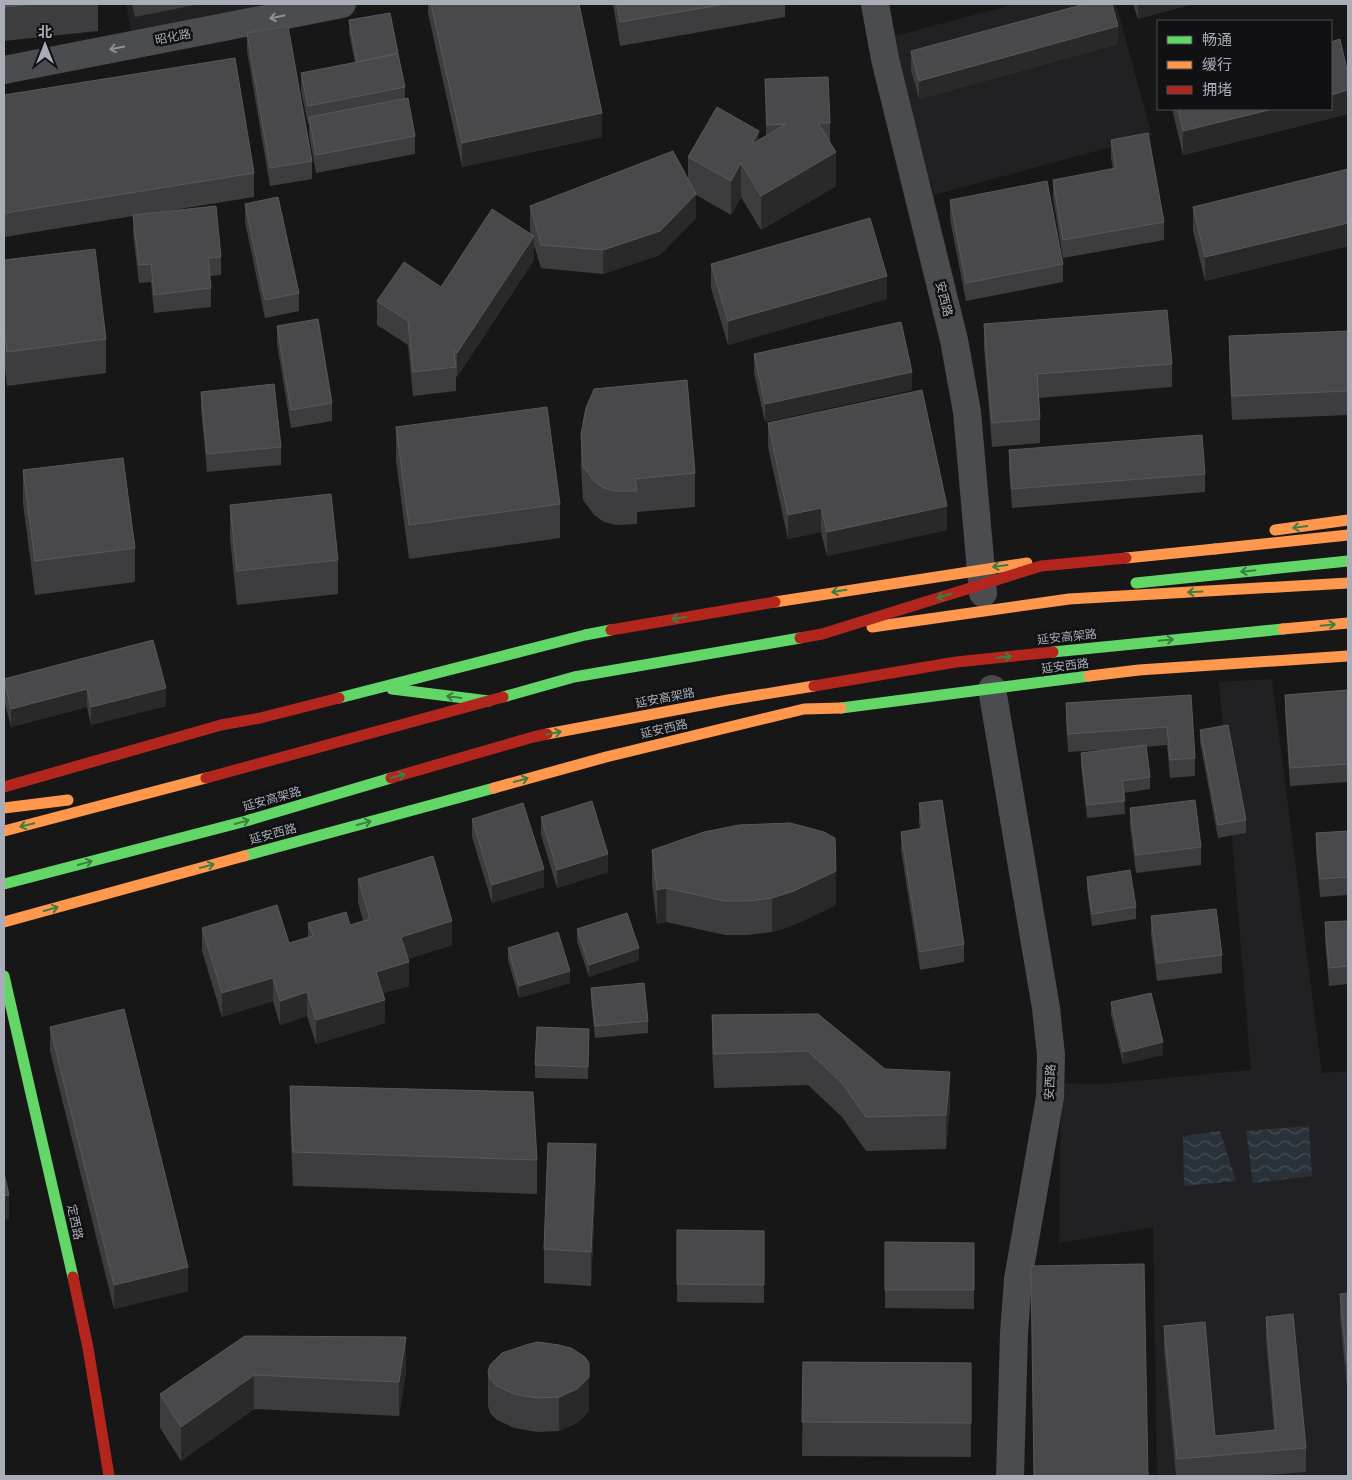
<svg xmlns="http://www.w3.org/2000/svg" width="1352" height="1480" font-family="'DM Sans','Noto Sans SC',sans-serif">
  <defs>
    <pattern id="water-waves" width="16" height="10" patternUnits="userSpaceOnUse" patternTransform="scale(1.25)"><rect width="16" height="10" fill="#2a3239"/><path d="M0 5q4-4 8 0t8 0" fill="none" stroke="#464d54"/></pattern>
  </defs>
  <rect width="100%" height="100%" fill="#171717"/>
  <!-- built -->
  <path fill="#212123" d="M126,4H284L132,34Z
    M1015,4H1116L1152,136L934,195L891,37Z
    M1272,679L1322,1073L1348,1071V1476H1157L1153,1227L1059,1243L1061,1083L1102,1084L1251,1070L1219,682Z"/>
  <!-- water -->
  <path fill="url(#water-waves)" d="M1309,1126L1312,1176L1253,1183L1246,1131Z
    M1220,1131L1236,1181L1184,1186L1183,1136Z"/>
  <g fill="none" stroke-linecap="round" stroke-linejoin="round">
    <!-- street -->
    <path stroke="#4b4c50" stroke-width="28" d="M875,4L885,59L954,340L967,412L983,593
      M4,70L342,4
      M992,689L1046,1008L1051,1055L1050,1097L1018,1279L1014,1333L1010,1476"/>
    <!-- fast -->
    <path stroke="#63d668" stroke-width="11" d="M1136,583L1348,561
      M1053,652L1283,629
      M392,689L489,701
      M339,698L585,635L611,630
      M841,708L1089,676
      M244,856L494,788
      M4,884L246,821L391,778
      M4,976L73,1277"/>
    <!-- slow -->
    <path stroke="#ff974d" stroke-width="11" d="M1275,530L1348,520
      M1215,549L1348,535
      M775,602L1027,563
      M872,627L1069,599L1348,583
      M1283,629L1348,623
      M1089,676L1139,670L1348,656
      M547,734L728,700L814,686
      M494,788L606,757L804,709L841,708
      M4,922L244,856"/>
    <!-- jam -->
    <path stroke="#b3261e" stroke-width="11" d="M611,630L775,602
      M814,686L956,662L1053,652
      M391,778L533,737L547,734
      M4,787L221,725L260,718L339,698
      M73,1277L88,1348L109,1476"/>
    <!-- fast-bridge -->
    <path stroke="#63d668" stroke-width="11" d="M503,697L574,677L800,638"/>
    <!-- slow-bridge -->
    <path stroke="#ff974d" stroke-width="11" d="M1126,558L1215,549
      M4,808L68,800
      M4,831L206,778"/>
    <!-- jam-bridge -->
    <path stroke="#b3261e" stroke-width="11" d="M800,638L822,634L1041,566L1126,558
      M206,778L503,697"/>
  </g>
  <!-- wall -->
  <path fill="#3d3d3f" d="M4,4H98V31L4,41Z
    M132,4H200L135,17Z
    M428,4H579L602,137L462,167L428,13Z
    M613,4H785V17L620,46Z
    M1133,4H1192L1138,19Z
    M390,13L405,87V98L415,136V154L316,173L309,135V124H308L301,91V73L355,63L349,33V20Z
    M247,33L312,161V179L270,186L247,51Z
    M1118,44L919,99L911,70V51Z
    M1348,74V114L1183,155L1172,109H1331Z
    M765,79L830,123V143L836,186L761,230L741,197L731,215L696,195V218L660,255L603,274L541,268L534,245V260L457,377L456,376V391L413,396L408,345L377,325V301L441,287L531,234L530,230V206L688,179V157L759,140L766,136Z
    M4,95L254,173V197L148,214L221,257V275L210,276L211,288V307L154,313L151,282L139,283L133,233V216L5,237L4,230Z
    M1111,140L1164,222V240L1063,258L1053,198V180L1113,169L1111,158Z
    M1348,169V246L1205,281L1193,231V207Z
    M950,200L1063,264V282L966,301L950,219Z
    M245,204L299,293V311L265,318L245,222Z
    M4,260L106,339V373L7,386L4,360Z
    M711,264L887,299L728,345L711,288Z
    M984,324L1172,364V387L1039,398L1040,419V443L992,447L984,348Z
    M277,326L332,403V421L291,428L277,344Z
    M1348,331V415L1232,420L1229,360V336Z
    M754,354L912,390L765,422L754,373Z
    M201,392L281,447V465L207,472L201,410Z
    M768,423L947,530L827,556L821,532L788,539L768,447Z
    M396,427L560,504V538L409,559L396,461Z
    M581,434L695,473V507L637,512V524L616,525L604,522L594,515L583,500L581,468Z
    M1009,450L1205,474V492L1012,508L1009,469Z
    M23,470L135,548V582L35,595L23,504Z
    M230,505L338,560V594L237,605L230,539Z
    M153,640L166,706L91,725L87,707L11,727L4,700V679Z
    M1348,690V782L1290,786L1285,713V695Z
    M1191,695L1195,758V776L1170,778L1167,745L1146,747L1150,777V789L1124,793L1125,814L1087,818L1081,766V753L1119,749L1068,752L1066,721V703Z
    M1200,730L1246,820V833L1218,838L1200,742Z
    M919,803L964,944V962L920,970L901,850V832L920,829L919,822Z
    M1130,808L1201,847V865L1136,873L1130,826Z
    M541,817L608,872L557,888L541,835Z
    M472,819L544,887L492,903L472,837Z
    M1348,831V895L1320,897L1316,852V833Z
    M652,850L836,905L794,925L772,932L748,935H725L666,922L657,924L652,884Z
    M1087,877L1136,907V919L1092,926L1087,889Z
    M358,879L452,945L408,959L409,986L383,993L385,1023L316,1044L307,1016L280,1025L273,1001L222,1017L202,951V928L289,943L308,937V923L350,925L363,921L358,902Z
    M1151,916L1222,955V973L1157,981L1151,935Z
    M1348,921V984L1329,986L1325,940V922Z
    M577,929L639,960L589,977L577,941Z
    M508,948L570,983L519,998L508,960Z
    M591,988L648,1021V1033L595,1038L591,1000Z
    M1111,1002L1163,1055L1123,1064L1111,1015Z
    M712,1015L885,1069L950,1106L946,1149L866,1151L842,1117L808,1085L714,1088L712,1049Z
    M50,1027L188,1291L114,1309L50,1051Z
    M589,1042L588,1079L535,1078V1065Z
    M290,1086L537,1160V1194L293,1186L290,1120Z
    M596,1178L591,1286L544,1283V1249Z
    M677,1230L764,1231V1303L677,1302Z
    M885,1242L974,1243V1309L885,1308Z
    M1348,1293V1388H1347L1340,1318V1294Z
    M1266,1317L1306,1448V1472L1253,1476H1176L1164,1350V1326L1215,1436L1274,1431L1266,1340Z
    M245,1336L406,1371L399,1416L254,1409L181,1461L160,1428V1394Z
    M502,1353L589,1411L577,1423L559,1431L537,1432L514,1428L497,1420L490,1413L488,1406V1372Z
    M803,1362L971,1363V1457L802,1456Z"/>
  <!-- shaded-wall -->
  <path fill="#29292a" d="M1138,4H1192L1138,19Z
    M1118,26V44L919,99V81Z
    M1348,90V114L1183,155V131L1273,109H1331V95Z
    M602,113V137L462,167V143Z
    M759,131V165L752,144Z
    M836,152V186L761,230V196Z
    M741,163V197L731,215V181Z
    M696,194V218L660,255L603,274V250Z
    M1348,223V246L1205,281V257Z
    M534,236V260L457,377V353Z
    M887,276V299L728,345V321Z
    M912,372V390L765,422V404Z
    M947,506V530L827,556V532Z
    M821,508V532L788,539V515Z
    M166,688V706L91,725V707Z
    M87,689V707L11,727V709Z
    M608,854V872L557,888V870Z
    M544,869V887L492,903V885Z
    M836,871V905L794,925L772,932V898Z
    M666,888V922L657,924V890Z
    M452,921V945L401,961V937Z
    M639,948V960L589,977V965Z
    M409,962V986L376,995V972Z
    M570,971V983L519,998V986Z
    M273,978V1001L222,1017V993Z
    M307,992V1016L280,1025V1001Z
    M385,1000V1023L316,1044V1020Z
    M1163,1042V1055L1123,1064V1052Z
    M950,1072V1106L946,1149V1115Z
    M596,1144V1178L591,1286V1252Z
    M9,1195V1219L4,1220V1196Z
    M188,1267V1291L114,1309V1285Z
    M406,1337V1371L399,1416V1382Z
    M254,1375V1409L181,1461V1427Z
    M589,1377V1411L577,1423L559,1431V1397Z"/>
  <!-- building -->
  <path fill="#49494c" stroke="#58595d" d="M4,4H34L4,7Z
    M431,4H579L602,113L462,143Z
    M617,4H726L620,22Z
    M1085,4H1112L1118,26L919,81L911,51Z
    M390,13L398,53L357,62L349,20Z
    M288,26L312,161L270,168L247,33Z
    M1340,39L1348,74V90L1331,95V42Z
    M398,54L405,87L308,106L301,73Z
    M235,58L254,173L5,213L4,206V95Z
    M828,77L830,123H818L836,152L761,196L741,163L731,181L688,157L717,107L759,131L752,144L786,124L767,125L765,79Z
    M408,98L415,136L316,155L309,117Z
    M1178,109H1273L1183,131Z
    M1148,133L1164,222L1063,240L1053,180L1116,168L1111,140Z
    M673,151L696,194L660,231L603,250L541,245L530,206Z
    M1348,169V223L1205,257L1193,207Z
    M1047,181L1063,264L966,283L950,200Z
    M278,197L299,293L265,300L245,204Z
    M216,206L221,257L208,258L211,288L154,295L151,264L139,265L133,215Z
    M492,209L534,236L457,353L454,351L456,367L413,372L408,321L377,301L404,262L441,287Z
    M870,218L887,276L728,321L711,264Z
    M95,249L106,339L7,352L4,326V260Z
    M1167,310L1172,364L1037,374L1040,419L992,423L984,324Z
    M318,319L332,403L291,410L277,326Z
    M901,322L912,372L765,404L754,354Z
    M1348,331V391L1232,396L1229,336Z
    M687,380L695,473L635,479L637,491H616L604,488L594,481L583,466L581,434L586,408L594,389Z
    M274,384L281,447L207,454L201,392Z
    M922,390L947,506L827,532L821,508L788,515L768,423Z
    M547,407L560,504L409,525L396,427Z
    M1202,435L1205,474L1012,489L1009,450Z
    M123,458L135,548L35,561L23,470Z
    M331,494L338,560L237,571L230,505Z
    M153,640L166,688L91,707L87,689L11,709L4,679Z
    M1348,690V764L1290,768L1285,695Z
    M1191,695L1195,758L1170,760L1167,727L1068,734L1066,703Z
    M1228,725L1246,820L1218,825L1200,730Z
    M1146,745L1150,777L1122,781L1125,801L1087,805L1081,753Z
    M942,800L964,944L920,952L901,832L923,828L919,803Z
    M1195,800L1201,847L1136,855L1130,808Z
    M592,801L608,854L557,870L541,817Z
    M523,803L544,869L492,885L472,819Z
    M790,823L824,832L835,838L836,871L794,891L772,898L748,901H725L666,888L657,890L652,850L704,832L739,825Z
    M1348,831V877L1320,879L1316,833Z
    M433,856L452,921L401,937L409,962L376,972L385,1000L316,1020L307,992L280,1001L273,978L222,993L202,928L277,905L289,943L313,936L308,923L346,912L350,925L370,919L358,879Z
    M1130,870L1136,907L1092,914L1087,877Z
    M1216,909L1222,955L1157,963L1151,916Z
    M627,913L639,948L589,965L577,929Z
    M1348,921V966L1329,968L1325,922Z
    M558,932L570,971L519,986L508,948Z
    M644,983L648,1021L595,1026L591,988Z
    M1151,993L1163,1042L1123,1052L1111,1002Z
    M124,1009L188,1267L114,1285L50,1027Z
    M818,1014L885,1069L950,1072L946,1115L866,1117L842,1083L808,1051L714,1054L712,1015Z
    M537,1027L589,1029L588,1067L535,1065Z
    M290,1086L533,1092L537,1160L293,1152Z
    M548,1143L596,1144L591,1252L544,1249Z
    M4,1173L9,1195L4,1196Z
    M677,1230L764,1231V1285L677,1284Z
    M885,1242L974,1243V1290H885Z
    M1144,1264L1148,1476H1034L1031,1266Z
    M1348,1293V1364H1347L1340,1294Z
    M1293,1314L1306,1448L1177,1459L1164,1326L1205,1322L1215,1436L1276,1430L1266,1317Z
    M245,1336L406,1337L399,1382L254,1375L181,1427L160,1394Z
    M538,1342L559,1345L571,1348L585,1357L589,1363V1377L577,1389L559,1397L537,1398L514,1394L497,1386L490,1379L488,1372L490,1365L502,1353L529,1344Z
    M803,1362L971,1363V1423L802,1422Z"/>
  <!-- one-way arrows -->
  <defs><path id="oneway-shaft" d="M-6 0H5M1.5-3L5.5 0L1.5 3" fill="none" stroke-width="1.6" stroke-linecap="round" stroke-linejoin="round" transform="scale(1.25)"/></defs>
  <g stroke="#8c9099">
    <use href="#oneway-shaft" transform="translate(277 17) rotate(169)"/>
    <use href="#oneway-shaft" transform="translate(117 48) rotate(169)"/>
  </g>
  <g stroke="#3e7d42">
    <use href="#oneway-shaft" transform="translate(1300 527) rotate(172)"/>
    <use href="#oneway-shaft" transform="translate(1000 566) rotate(173)"/>
    <use href="#oneway-shaft" transform="translate(1248 571) rotate(174)"/>
    <use href="#oneway-shaft" transform="translate(839 591) rotate(171)"/>
    <use href="#oneway-shaft" transform="translate(1195 592) rotate(177)"/>
    <use href="#oneway-shaft" transform="translate(944 596) rotate(163)"/>
    <use href="#oneway-shaft" transform="translate(679 618) rotate(170)"/>
    <use href="#oneway-shaft" transform="translate(1328 625) rotate(-5)"/>
    <use href="#oneway-shaft" transform="translate(1166 640) rotate(-5)"/>
    <use href="#oneway-shaft" transform="translate(1004 657) rotate(-6)"/>
    <use href="#oneway-shaft" transform="translate(454 697) rotate(-173)"/>
    <use href="#oneway-shaft" transform="translate(554 733) rotate(-11)"/>
    <use href="#oneway-shaft" transform="translate(398 776) rotate(-16)"/>
    <use href="#oneway-shaft" transform="translate(521 780) rotate(-15)"/>
    <use href="#oneway-shaft" transform="translate(242 822) rotate(-15)"/>
    <use href="#oneway-shaft" transform="translate(364 823) rotate(-15)"/>
    <use href="#oneway-shaft" transform="translate(27 825) rotate(166)"/>
    <use href="#oneway-shaft" transform="translate(85 863) rotate(-15)"/>
    <use href="#oneway-shaft" transform="translate(207 866) rotate(-15)"/>
    <use href="#oneway-shaft" transform="translate(51 909) rotate(-15)"/>
  </g>
  <g text-anchor="middle" dominant-baseline="central" stroke-width="5" stroke-linejoin="round" paint-order="stroke">
    <!-- street labels -->
    <g font-size="12" fill="#a8adb8" stroke="#111113">
      <text transform="translate(173 37) rotate(-11)">昭化路</text>
      <text transform="translate(944 299) rotate(76)">安西路</text>
      <text transform="translate(1067 637) rotate(-6)">延安高架路</text>
      <text transform="translate(1065 666) rotate(-7)">延安西路</text>
      <text transform="translate(665 698) rotate(-11)">延安高架路</text>
      <text transform="translate(664 729) rotate(-13)">延安西路</text>
      <text transform="translate(272 799) rotate(-16)">延安高架路</text>
      <text transform="translate(273 834) rotate(-15)">延安西路</text>
      <text transform="translate(1050 1082) rotate(-87)">安西路</text>
      <text transform="translate(75 1222) rotate(78)">定西路</text>
    </g>
  </g>
  <!-- border -->
  <rect width="1352" height="1480" fill="none" stroke="#a8adb8" stroke-width="10"/>
  <!-- legend -->
  <rect x="1157" y="20" width="175" height="90" fill="#111113" stroke="#4d4f55"/>
  <rect x="1167" y="36" width="25" height="8" fill="#63d668" stroke="#4d4f55"/>
  <text x="1202" y="45" font-size="15" fill="#a8adb8">畅通</text>
  <rect x="1167" y="61" width="25" height="8" fill="#ff974d" stroke="#4d4f55"/>
  <text x="1202" y="70" font-size="15" fill="#a8adb8">缓行</text>
  <rect x="1167" y="86" width="25" height="8" fill="#b3261e" stroke="#4d4f55"/>
  <text x="1202" y="95" font-size="15" fill="#a8adb8">拥堵</text>
  <!-- north arrow -->
  <g transform="translate(45 45)" stroke="#111113" stroke-width="4" paint-order="stroke">
  <path d="M0-4L9 19L0 12L-9 19Z" fill="#a8adb8"/>
  <text y="-8" font-size="14" font-weight="bold" text-anchor="middle" fill="#a8adb8">北</text>
  </g>
</svg>
